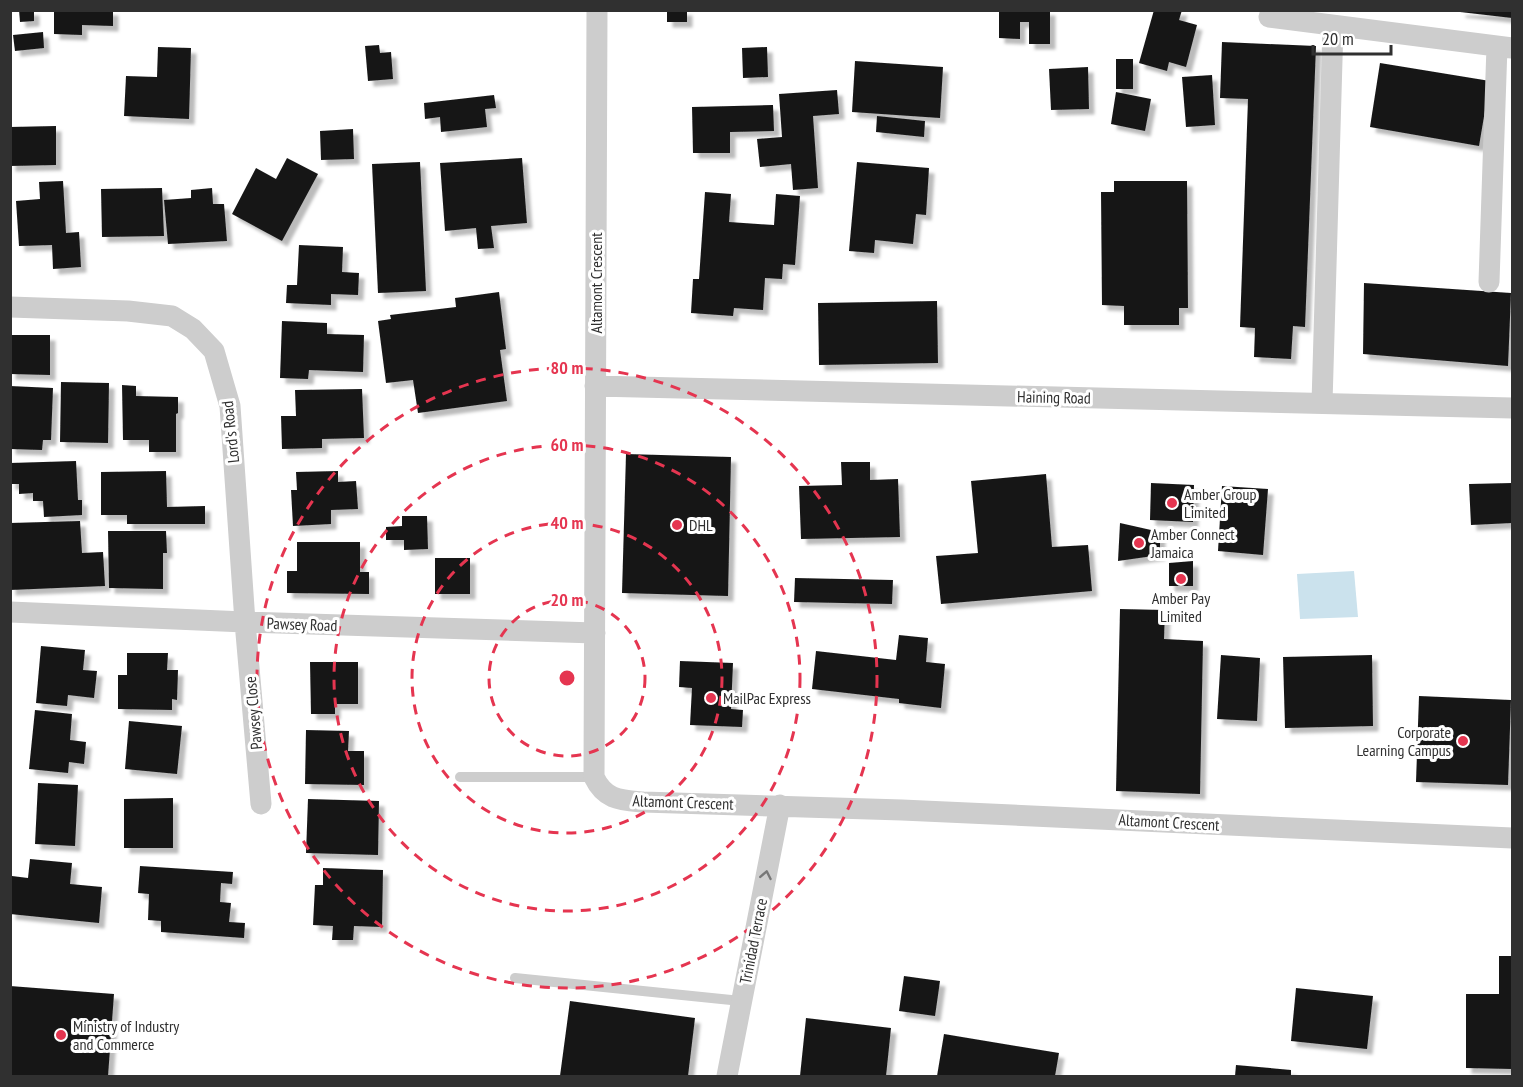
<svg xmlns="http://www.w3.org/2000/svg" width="1523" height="1087" font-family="'PT Sans Narrow',sans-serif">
  <defs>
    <filter id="shadow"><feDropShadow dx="5.5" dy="5.5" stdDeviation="1.5" flood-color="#0004"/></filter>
  </defs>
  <rect width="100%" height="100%" fill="#fff"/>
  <!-- water -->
  <path fill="#cbe2ed" d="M1354,571L1358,617L1300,619L1297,574Z"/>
  <!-- building -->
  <path fill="#171717" filter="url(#shadow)" d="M19,10H34V21L20,22Z
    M54,10H113V26L82,25V35L54,34Z
    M667,10H687V22H667Z
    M999,10H1050V44H1029V22H1020V39L999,38Z
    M1154,10H1182L1179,20L1197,25L1186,67L1169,62L1167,71L1139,63Z
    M1460,10H1512V18L1460,12Z
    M43,32L44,48L15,51L13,35Z
    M1222,42L1316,46L1305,327L1293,326L1291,359L1254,357L1255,328L1240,327L1248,99L1220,98Z
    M379,45L380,53L391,52L393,79L368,81L365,46Z
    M158,47L191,48L189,119L124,116L126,76L157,77Z
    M767,47L768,77L743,78L742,48Z
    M1116,59H1133V89H1116Z
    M855,61L943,67L940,118L852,112Z
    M1380,63L1490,81L1479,146L1370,127Z
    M1088,67L1089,109L1051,110L1049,69Z
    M1212,75L1215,125L1186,127L1182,77Z
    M837,90L839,114L813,116L818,188L793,190L791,164L760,167L757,139L782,137L779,94Z
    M1116,92L1151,99L1145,131L1111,124Z
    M494,95L496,108L485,109L487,127L441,132L440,117L425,119L424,103Z
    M773,105L774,131L730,132V153H693L692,107Z
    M877,116L925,121L924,137L876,132Z
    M56,126V165L10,166V127Z
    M353,129L354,159L321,160L320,131Z
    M287,158L318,174L282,241L232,214L256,168L276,179Z
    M522,158L527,223L491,226L494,248L478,249L476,228L445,231L440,163Z
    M420,162L426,291L378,293L372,164Z
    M857,162L929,168L926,215L916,214L913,244L875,240L874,253L849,251Z
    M63,181L66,233L79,232L81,267L53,269L52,245L19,246L16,201L40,199L39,182Z
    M1114,181H1187L1188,308H1179V325H1124V306L1102,305L1101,192H1114Z
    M162,188L164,236L102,237L101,189Z
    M212,188L213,204H224L227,241L168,244L164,200L191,198V190Z
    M705,192L731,194L729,222L774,225L776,194L800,196L795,265L783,264L782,279L765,278L763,310L734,308L733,316L691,313L693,279H699Z
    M299,245L343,247L342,272L359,273L358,295L331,294V305L286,303L287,285H297Z
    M1364,283L1511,293L1508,366L1363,354Z
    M499,292L506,349L500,350L507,401L418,413L413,380L386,383L378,321L391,319L390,315L456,307L455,298Z
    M937,301L938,363L819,365L818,303Z
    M282,321L327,323V334L364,335L363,372L309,370L308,379L280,378Z
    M10,335H50V375L10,374Z
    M61,382L109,383L108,443L60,442Z
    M122,385L136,386V396L178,397V413L176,414V452H149V440H123Z
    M10,386L53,388L51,440H43L42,450L10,449Z
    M362,389L364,438L322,439V448L282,449L281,416H296L295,390Z
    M626,454L731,457L728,596L622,593Z
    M76,461L78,500H82V515L44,517L43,501H33V493L19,494V484H10V463Z
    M841,462H870V480L898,479L900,537L801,539L799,486L842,485Z
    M166,471L167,507L205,506V524H127V515H101V472Z
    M338,471V482L356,481L358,509L331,510V524L293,526L291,490H297L296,472Z
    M1046,474L1052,547L1088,545L1092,591L941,604L936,556L978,553L971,481Z
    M1151,483L1194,485L1193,522L1150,520Z
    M1512,483V523L1471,525L1469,484Z
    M1222,486L1268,489L1263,555L1218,551Z
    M402,516H427L428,549L404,550V540H386V527L402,526Z
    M80,521L82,553L103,552L105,586L10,590V523Z
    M1120,523L1160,532V555L1118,561Z
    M108,531H166L167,553H163V589L109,588Z
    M297,542H360V572H369V594L287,593V571H297Z
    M435,558H470V594H435Z
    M1193,561V586H1169V563Z
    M795,578L893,580L892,604L794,602Z
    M1120,609L1165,610L1164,639L1203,641L1200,794L1116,791Z
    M899,635L928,638L926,662L945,664L941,708L899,703V699L812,689L816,651L896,660Z
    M41,646L85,650L83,670L97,671L94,698L68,695L67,706L36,703Z
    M127,653H168L167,670H178L177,700L172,699V710L118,709V675H127Z
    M1221,655L1260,658L1257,721L1217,719Z
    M1372,655L1373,726L1285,728L1283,657Z
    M680,661L733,663L731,709L743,710L742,727L690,725L692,688L679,687Z
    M310,662H358V704H335V714H311Z
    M1419,696L1511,700L1508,785L1416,782Z
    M35,710L72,714L70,740L86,742L84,764L69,762L68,773L29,769Z
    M129,721L182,726L177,774L125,769Z
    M306,730L349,731L348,751H364V785L305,784Z
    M38,783L78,785L75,846L35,844Z
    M173,798V848H124V799Z
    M308,799L379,801L378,855L306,853Z
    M30,859L72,863L70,884L102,887L99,923L10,914L12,876L28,878Z
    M140,866L233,872L232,884L221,883L220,902L231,903L229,922L245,923L244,938L161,932V921L148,920L149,894L138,893Z
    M323,868L383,870L382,927L354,926L353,940H332L333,926L313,925L315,885H323Z
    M1499,956H1512V1069L1466,1068V994H1499Z
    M904,976L940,981L935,1016L899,1011Z
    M10,986L114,994L108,1076H10Z
    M1296,988L1373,996L1367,1049L1291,1041Z
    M570,1001L695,1018L688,1076H560Z
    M806,1018L891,1028L886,1076H800Z
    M944,1034L1059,1053L1055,1076H937Z
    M1236,1065L1291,1070V1076H1235Z"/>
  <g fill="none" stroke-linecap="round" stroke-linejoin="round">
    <!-- service -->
    <path stroke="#cdcdcd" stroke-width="10" d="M460,777H594
      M515,978L741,1001"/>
    <!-- minor -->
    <path stroke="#cdcdcd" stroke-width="21" d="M597,10L594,777C605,800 620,800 643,802L902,810L1512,838
      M1269,17L1512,48
      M1489,282L1497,46
      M10,307L128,311L172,316L193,329L214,351L230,406L245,622L261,804
      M595,386L1512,408
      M1322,403L1333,26
      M10,612L245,622L595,633
      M727,1076L780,805"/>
  </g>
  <!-- one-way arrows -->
  <defs><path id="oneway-chevron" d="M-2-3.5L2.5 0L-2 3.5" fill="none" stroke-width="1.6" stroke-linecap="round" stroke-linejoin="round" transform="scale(1.5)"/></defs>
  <use stroke="#777" href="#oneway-chevron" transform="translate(766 875) rotate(-79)"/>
  <!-- distance rings -->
  <g fill="none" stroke="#e53550" stroke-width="3" stroke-dasharray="10 8">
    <circle cx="567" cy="678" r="78"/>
    <circle cx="567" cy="678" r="155"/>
    <circle cx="567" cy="678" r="233"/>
    <circle cx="567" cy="678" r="310"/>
  </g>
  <!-- markers -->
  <g fill="#e53550" stroke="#fff" stroke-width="2">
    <circle cx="1172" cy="503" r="6"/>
    <circle cx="677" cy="525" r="6"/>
    <circle cx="1139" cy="543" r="6"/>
    <circle cx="1181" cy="579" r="6"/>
    <circle cx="711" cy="698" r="6"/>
    <circle cx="1463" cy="741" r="6"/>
    <circle cx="61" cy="1035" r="6"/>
  </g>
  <g text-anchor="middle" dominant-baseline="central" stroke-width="6" stroke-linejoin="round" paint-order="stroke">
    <!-- street labels -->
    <g font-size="16" fill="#303030" stroke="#fff">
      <text transform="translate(596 283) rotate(-90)">Altamont Crescent</text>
      <text transform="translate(1054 397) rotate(1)">Haining Road</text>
      <text transform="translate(230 432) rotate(-96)">Lord's Road</text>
      <text transform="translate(302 624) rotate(2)">Pawsey Road</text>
      <text transform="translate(253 713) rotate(-95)">Pawsey Close</text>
      <text transform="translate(683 802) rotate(2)">Altamont Crescent</text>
      <text transform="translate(1169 822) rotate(3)">Altamont Crescent</text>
      <text transform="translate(753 941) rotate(-79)">Trinidad Terrace</text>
    </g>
    <!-- poi labels -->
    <g font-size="16" fill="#303030" stroke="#fff" text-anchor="start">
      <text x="1184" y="494">Amber Group<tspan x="1184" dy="18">Limited</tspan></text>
      <text x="689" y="525">DHL</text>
      <text x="1151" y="534">Amber Connect<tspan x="1151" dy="18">Jamaica</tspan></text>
      <text x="1181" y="598" text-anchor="middle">Amber Pay<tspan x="1181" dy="18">Limited</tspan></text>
      <text x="723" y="698">MailPac Express</text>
      <text x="1451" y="732" text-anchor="end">Corporate<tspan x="1451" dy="18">Learning Campus</tspan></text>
      <text x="73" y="1026">Ministry of Industry<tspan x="73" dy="18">and Commerce</tspan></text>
    </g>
  </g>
  <circle cx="567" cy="678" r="9" fill="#e53550" stroke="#fff" stroke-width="3"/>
  <g font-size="18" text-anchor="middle" font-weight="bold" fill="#e53550" stroke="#fff" stroke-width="6" stroke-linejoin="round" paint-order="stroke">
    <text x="567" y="374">80 m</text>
    <text x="567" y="451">60 m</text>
    <text x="567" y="529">40 m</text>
    <text x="567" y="606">20 m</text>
  </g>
  <!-- border -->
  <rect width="1523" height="1087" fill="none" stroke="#303030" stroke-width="24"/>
  <!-- scale -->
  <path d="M1313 45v9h78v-9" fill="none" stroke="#303030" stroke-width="3"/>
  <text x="1322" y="45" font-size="18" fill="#303030" stroke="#ffffff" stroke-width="4.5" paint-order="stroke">20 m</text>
</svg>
